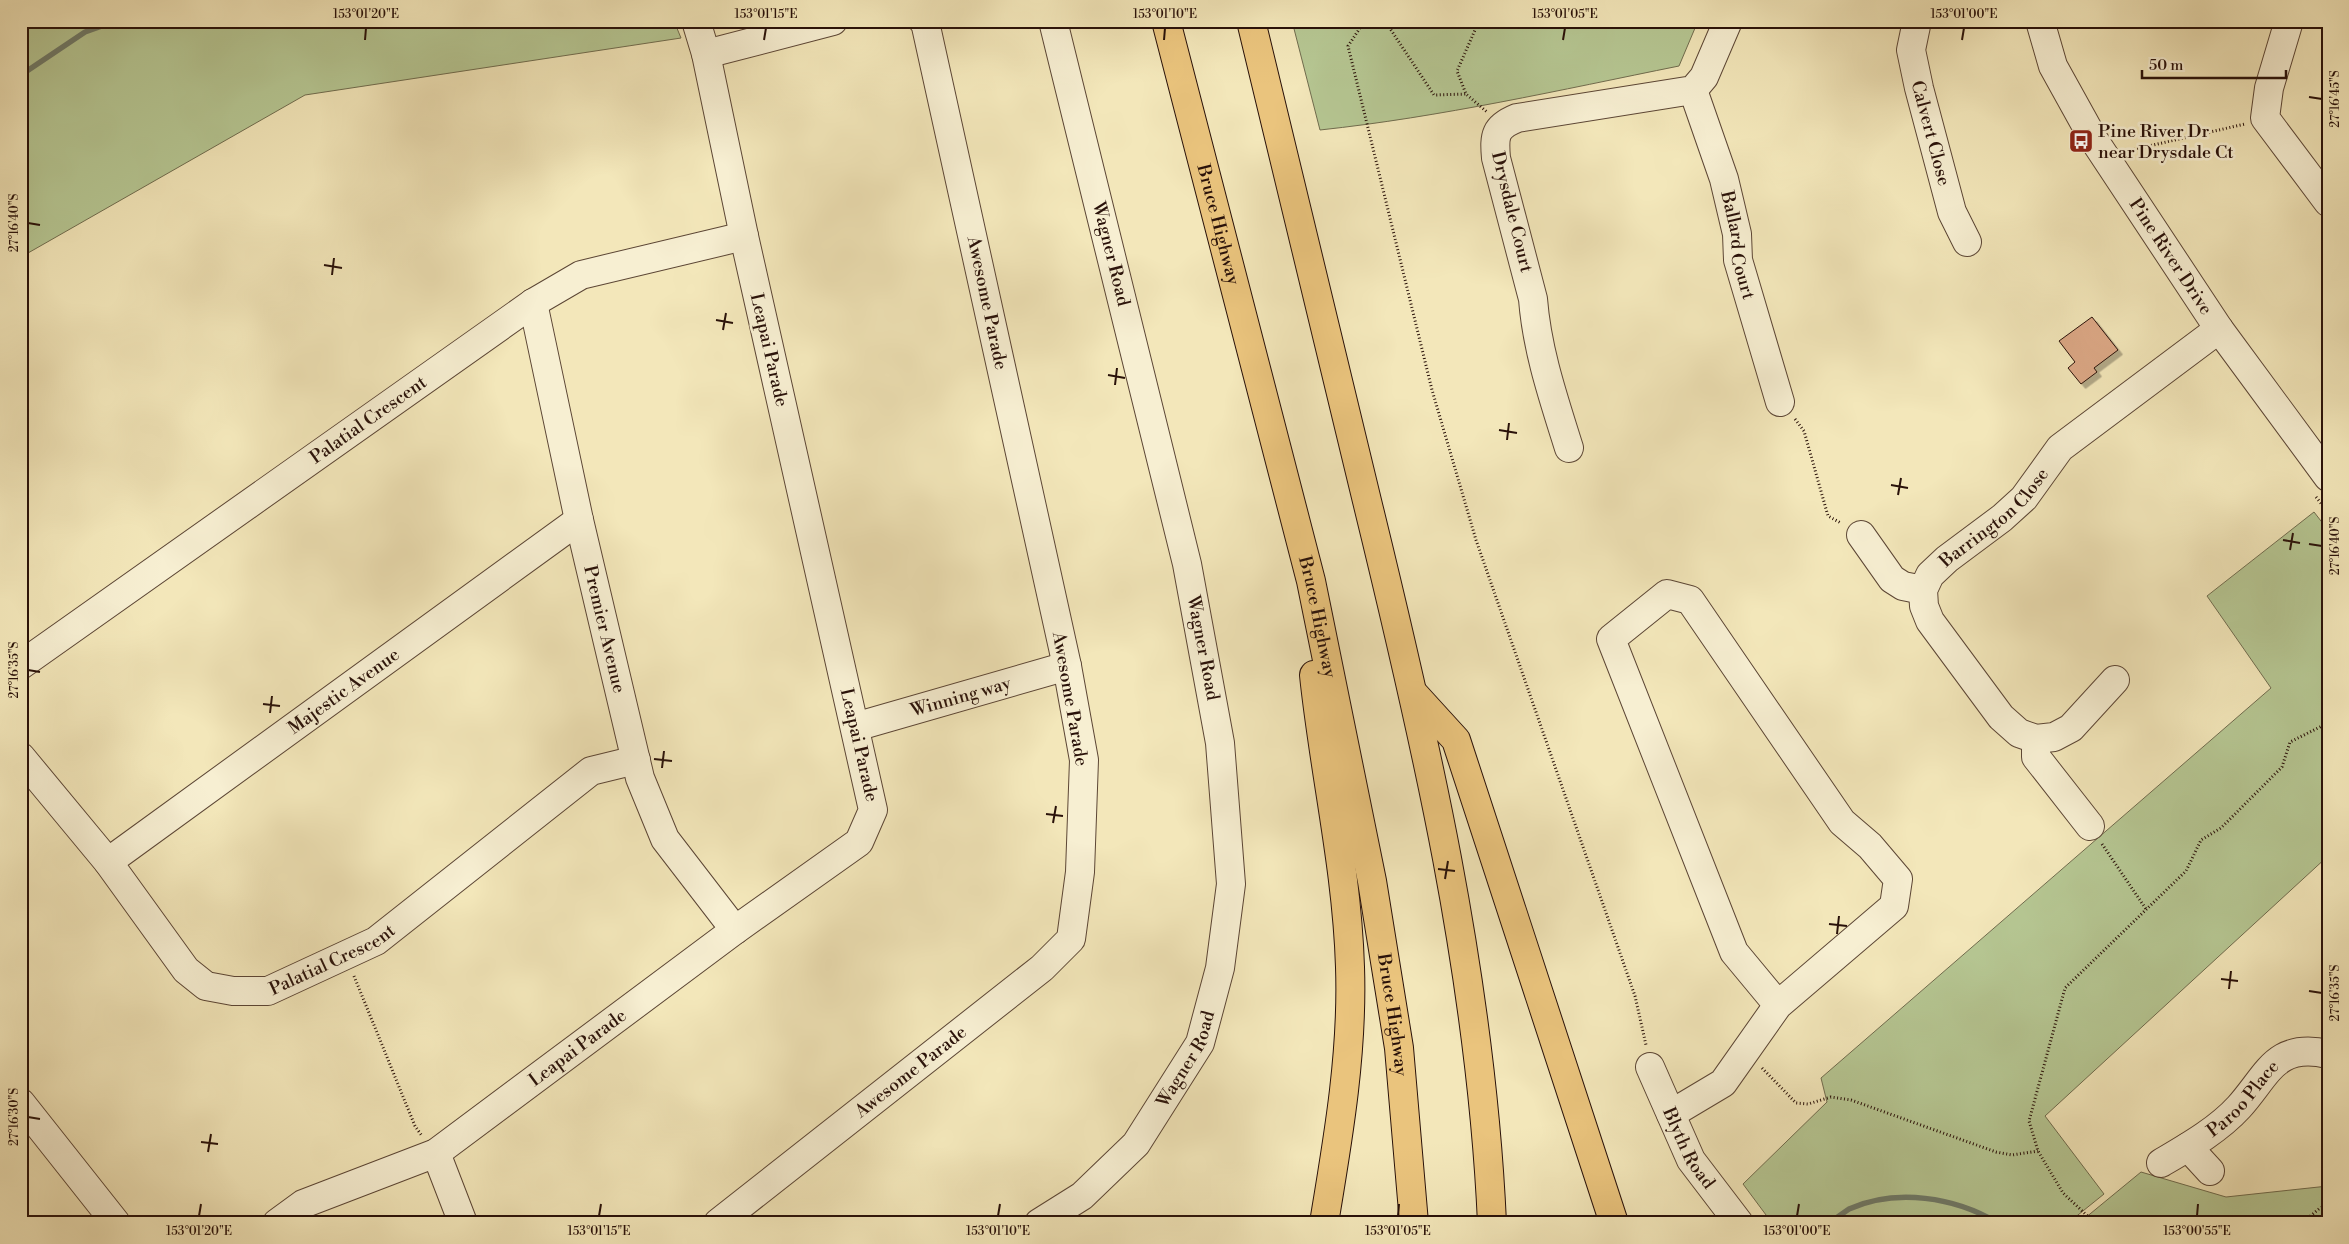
<svg xmlns="http://www.w3.org/2000/svg" width="2349" height="1244" font-family="'Libre Bodoni',serif">
  <defs>
    <filter id="shadow"><feDropShadow dx="4.5" dy="4.5" stdDeviation="0" flood-color="#0004"/></filter>
  </defs>
  <rect width="100%" height="100%" fill="#f3e7ba"/>
  <filter id="stains"><feTurbulence type="fractalNoise" baseFrequency=".004" numOctaves="4"/><feColorMatrix values="0 0 0 0 .2 0 0 0 0 .09 0 0 0 0 .02 0 0 0 .5 -.17"/></filter>
  <radialGradient id="worn" r=".72"><stop offset=".6" stop-color="#630" stop-opacity="0"/><stop offset="1" stop-color="#630" stop-opacity=".3"/></radialGradient>
  <!-- green -->
  <path fill="#b6c793" stroke="#706c4e" d="M21,21H674L681,38L305,95L21,257Z
    M1292,21H1698L1679,66C1560,90 1441,117 1320,130Z
    M2314,512L2328,530V856L2045,1116L2104,1194L2068,1223H1772L1743,1184L1827,1102L1821,1078L2271,688L2207,596Z
    M2141,1172L2226,1197L2328,1186V1223H2079Z"/>
  <g fill="none" stroke-linecap="round" stroke-linejoin="round">
    <!-- stream -->
    <path stroke="#6f7b6a" stroke-width="5.5" d="M21,75L85,32L116,21
      M1830,1223C1836,1218 1843,1213 1849,1209C1896,1188 1955,1197 1998,1223"/>
  </g>
  <!-- building -->
  <path fill="#dca886" stroke="#291109" filter="url(#shadow)" d="M2092,317L2118,350L2094,368L2097,372L2081,384L2068,368L2075,362L2059,341Z"/>
  <g fill="none" stroke-linecap="round" stroke-linejoin="round">
    <defs>
      <g id="minor">
        <path id="s1" d="M1917,21L1911,50L1919,88L1952,212L1967,242"/>
        <path id="s2" d="M2040,21L2053,66L2094,140L2219,329L2328,477"/>
        <path d="M2289,21L2269,88L2265,118L2328,202"/>
        <path d="M706,54L833,21"/>
        <path id="s3" d="M1693,90L1724,179L1737,234L1738,260L1780,402"/>
        <path id="s4" d="M533,303L579,520L640,778L665,839L735,930"/>
        <path d="M1569,448C1554,400 1537,351 1533,299L1496,158C1494,135 1495,127 1517,118L1693,90L1704,77L1728,21"/>
        <path d="M1861,535L1892,579L1903,586L1923,590"/>
        <path id="s5" d="M21,665L533,303L581,275L744,236"/>
        <path id="s6" d="M2115,680L2071,728L2054,737L2036,739L2019,733L2001,717L1930,621L1924,606L1923,590L1930,575L1947,559L2002,518L2024,498L2060,448L2219,329"/>
        <path id="s7" d="M855,727L1067,666"/>
        <path d="M2036,739V757L2090,826"/>
        <path id="s8" d="M21,757L108,862L186,970L206,986L233,991H268L376,941L591,771L636,760"/>
        <path id="s9" d="M108,862L579,520"/>
        <path id="s10" d="M1650,1067L1691,1160L1739,1223"/>
        <path d="M21,1103L116,1223"/>
        <path d="M1671,1114L1723,1083L1778,1005L1734,952L1611,639L1667,594L1690,600L1842,822L1870,846L1898,879L1894,906L1778,1005"/>
        <path d="M2188,1147L2210,1171"/>
        <path d="M436,1153L463,1223"/>
        <path id="s11" d="M2161,1163C2188,1147 2218,1130 2239,1107C2268,1075 2275,1042 2328,1054"/>
        <path id="s12" d="M277,1223L303,1204L436,1153L735,930L859,842L873,810L744,236L706,54L696,21"/>
        <path id="s13" d="M718,1223L1042,968L1071,939L1080,872L1084,760L1067,666L925,22L923,21"/>
        <path id="s14" d="M1039,1223L1082,1196L1136,1144L1200,1043L1220,968L1231,884L1220,743L1187,564L1053,21"/>
      </g>
      <g id="highway">
        <path id="s15" d="M1166,21L1311,581L1372,881L1399,1048L1414,1223"/>
        <path d="M1251,21C1291,181 1329,341 1367,501C1425,738 1481,978 1492,1223"/>
        <path d="M1314,675C1324,772 1347,868 1350,967C1353,1053 1338,1139 1324,1223"/>
        <path d="M1415,695L1456,740L1614,1223"/>
      </g>
    </defs>
    <!-- minor casing -->
    <use href="#minor" stroke="#5c4635" stroke-width="30"/>
    <!-- highway casing -->
    <use href="#highway" stroke="#291109" stroke-width="30"/>
    <!-- path -->
    <path stroke="#291109" stroke-width="3" stroke-dasharray="1 2.5" stroke-linecap="butt" d="M1380,21L1360,28L1348,46L1432,390L1476,540L1635,996L1646,1045
      M1385,21L1434,95L1466,94
      M1479,21L1457,71L1466,94L1487,112
      M2127,151L2245,124
      M1795,419L1804,431L1828,516L1841,523
      M2316,497L2328,512
      M2102,844L2146,909
      M354,976L415,1126L422,1136
      M1762,1068L1796,1103L1808,1104L1831,1097L1851,1100L1996,1152L2012,1155L2038,1151
      M2095,1223L2063,1193L2038,1151L2029,1121L2065,988L2186,871L2201,840L2221,828L2282,767L2290,742L2328,723
      M2302,1223L2320,1208L2328,1205"/>
    <!-- minor -->
    <use href="#minor" stroke="#f7efd2" stroke-width="28"/>
    <!-- highway -->
    <use href="#highway" stroke="#eac47d" stroke-width="28"/>
  </g>
  <!-- ticks -->
  <path fill="none" stroke="#291109" stroke-width="2" d="M365,40L366,28M764,40L766,28M1164,40L1165,28M1563,40L1565,28M1962,40L1964,28M2309,97L2322,99M28,223L40,225M324,265L342,268M332,275L334,258M716,320L733,323M723,330L726,313M1108,375L1125,378M1115,385L1117,368M1499,430L1517,433M1507,440L1509,423M1891,485L1908,488M1898,495L1901,478M2283,540L2300,543M2309,544L2322,546M2290,550L2293,533M28,670L40,672M263,704L280,706M270,713L272,696M654,759L672,761M662,768L664,751M1046,814L1063,816M1053,823L1056,806M1438,869L1455,871M1445,879L1448,861M1829,924L1847,926M1837,934L1839,916M2221,979L2238,981M2229,989L2231,971M2309,991L2322,993M28,1117L40,1119M201,1142L218,1144M208,1152L211,1134M199,1216L201,1204M599,1216L601,1204M998,1216L1000,1204M1398,1216L1399,1204M1797,1216L1799,1204M2197,1216L2198,1204"/>
  <!-- icons -->
  <defs>
    <symbol id="bus-square" viewBox="-11 -11 22 22"><rect x="-9" y="-9" width="18" height="18" rx="4" fill="#8f2418" stroke="#f7efd2"/><path d="M-5-6H5V4H4V6H2V4H-2V6H-4V4H-5ZM-3.5-4V0h7V-4ZM-3.5 1.2v1.5H-2V1.2ZM2 1.2v1.5H3.5V1.2Z" fill="#fff"/></symbol>
  </defs>
  <g fill-rule="evenodd">
    <use href="#bus-square" x="2067" y="127" width="28" height="28"/>
  </g>
  <g text-anchor="middle" dominant-baseline="central" stroke-width="5" stroke-linejoin="round" paint-order="stroke">
    <!-- poi labels -->
    <g font-size="18" fill="#291109" stroke="#f7efd2" text-anchor="start">
      <text x="2098" y="131">Pine River Dr<tspan x="2098" dy="21">near Drysdale Ct</tspan></text>
    </g>
    <!-- street labels -->
    <g font-size="18" fill="#291109" stroke="#f7efd2">
      <text stroke="none"><textPath href="#s1" startOffset="115">Calvert Close</textPath></text>
      <text transform="translate(1512 212) rotate(76)">Drysdale Court</text>
      <text stroke="none"><textPath href="#s15" startOffset="210">Bruce Highway</textPath></text>
      <text stroke="none"><textPath href="#s3" startOffset="162">Ballard Court</textPath></text>
      <text transform="translate(1111 254) rotate(76)">Wagner Road</text>
      <text stroke="none"><textPath href="#s2" startOffset="271">Pine River Drive</textPath></text>
      <text transform="translate(987 303) rotate(78)">Awesome Parade</text>
      <text transform="translate(769 350) rotate(77)">Leapai Parade</text>
      <text stroke="none"><textPath href="#s5" startOffset="425">Palatial Crescent</textPath></text>
      <text stroke="none"><textPath href="#s6" startOffset="399">Barrington Close</textPath></text>
      <text stroke="none"><textPath href="#s15" startOffset="615">Bruce Highway</textPath></text>
      <text stroke="none"><textPath href="#s4" startOffset="334">Premier Avenue</textPath></text>
      <text transform="translate(1203 648) rotate(79)">Wagner Road</text>
      <text stroke="none"><textPath href="#s9" startOffset="291">Majestic Avenue</textPath></text>
      <text stroke="none"><textPath href="#s7" startOffset="110">Winning way</textPath></text>
      <text transform="translate(1070 699) rotate(80)">Awesome Parade</text>
      <text transform="translate(859 745) rotate(77)">Leapai Parade</text>
      <text stroke="none"><textPath href="#s8" startOffset="429">Palatial Crescent</textPath></text>
      <text stroke="none"><textPath href="#s15" startOffset="1020">Bruce Highway</textPath></text>
      <text stroke="none"><textPath href="#s12" startOffset="351">Leapai Parade</textPath></text>
      <text stroke="none"><textPath href="#s14" startOffset="225">Wagner Road</textPath></text>
      <text stroke="none"><textPath href="#s13" startOffset="245">Awesome Parade</textPath></text>
      <text stroke="none"><textPath href="#s11" startOffset="105">Paroo Place</textPath></text>
      <text stroke="none"><textPath href="#s10" startOffset="90">Blyth Road</textPath></text>
    </g>
  </g>
  <!-- margin -->
  <rect width="2349" height="1244" fill="none" stroke="#f3e7ba" stroke-width="55"/>
  <!-- scale -->
  <path d="M2142 70v8h144v-8" fill="none" stroke="#291109" stroke-width="2.5"/>
  <text x="2149" y="70" font-size="15" fill="#291109" stroke="#f7efd2" stroke-width="4" paint-order="stroke">50 m</text>
  <rect x="28" y="28" width="2294" height="1188" fill="none" stroke="#291109" stroke-width="2"/>
  <g font-size="12" text-anchor="middle" fill="#291109">
    <text x="366" y="18">153°01'20"E</text>
    <text x="766" y="18">153°01'15"E</text>
    <text x="1165" y="18">153°01'10"E</text>
    <text x="1565" y="18">153°01'05"E</text>
    <text x="1964" y="18">153°01'00"E</text>
    <text transform="translate(2335 99) rotate(-90)" y="4">27°16'45"S</text>
    <text transform="translate(14 223) rotate(-90)" y="4">27°16'40"S</text>
    <text transform="translate(2335 546) rotate(-90)" y="4">27°16'40"S</text>
    <text transform="translate(14 670) rotate(-90)" y="4">27°16'35"S</text>
    <text transform="translate(2335 993) rotate(-90)" y="4">27°16'35"S</text>
    <text transform="translate(14 1117) rotate(-90)" y="4">27°16'30"S</text>
    <text x="199" y="1235">153°01'20"E</text>
    <text x="599" y="1235">153°01'15"E</text>
    <text x="998" y="1235">153°01'10"E</text>
    <text x="1398" y="1235">153°01'05"E</text>
    <text x="1797" y="1235">153°01'00"E</text>
    <text x="2197" y="1235">153°00'55"E</text>
  </g>
  <rect width="100%" height="100%" filter="url(#stains)"/>
  <rect width="100%" height="100%" fill="url(#worn)"/>
</svg>
